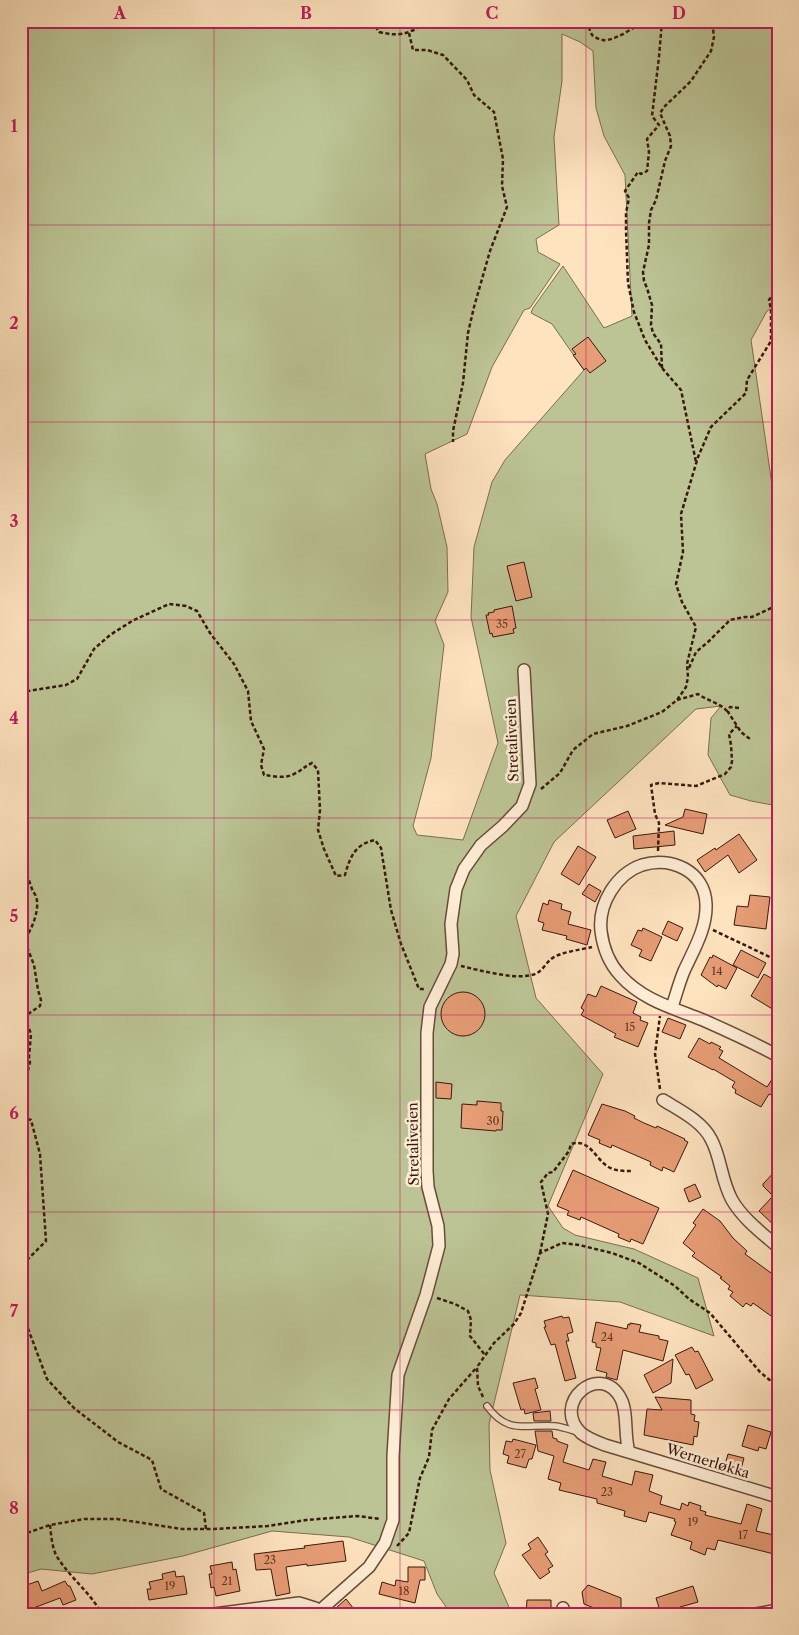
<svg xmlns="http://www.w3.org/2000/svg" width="799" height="1635" font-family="'Libre Caslon Text',serif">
  <rect width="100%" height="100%" fill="#fee3bf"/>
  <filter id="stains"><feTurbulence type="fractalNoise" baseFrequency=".004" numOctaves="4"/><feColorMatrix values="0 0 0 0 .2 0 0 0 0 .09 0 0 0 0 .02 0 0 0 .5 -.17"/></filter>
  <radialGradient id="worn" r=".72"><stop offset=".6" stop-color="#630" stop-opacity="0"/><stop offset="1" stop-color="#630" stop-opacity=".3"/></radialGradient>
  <!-- green -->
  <path fill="#bcc495" stroke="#7a6e51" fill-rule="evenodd" d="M21,21H778V305L767,311L751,340L778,526V806L751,801L730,795L708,755L711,718L721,706L696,709L554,842L516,916L536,998L603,1074L548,1206L563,1228L575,1235L634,1249L698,1278L714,1336L620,1302L520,1295L489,1424L490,1470L506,1543L494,1573L512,1614H451L437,1594L424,1561L349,1537L272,1531L183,1556L92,1574L41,1569L21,1575ZM562,34L580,42L593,51L596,108L604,136L625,175L632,316L604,328L563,266L533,308L531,313L552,324L584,370L505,460L492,482L474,547L471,617L498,743L463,840L417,835L413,826L431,758L444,645L435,621L448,592L447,547L437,504L431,489L425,454L467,434L492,367L524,310L530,308L560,264L538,252L536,239L559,225L554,137L562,81Z"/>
  <!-- building -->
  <path fill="#e79d76" stroke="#39180d" d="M588,337L606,361L590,373L586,368L584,370L579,363L573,355L576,354L572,349Z
    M524,562L532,597L516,601L507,566Z
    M512,606L516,628L513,629L514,633L493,637L492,633L490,634L486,615H489L488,613L494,612V610Z
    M685,809L707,814L703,834L665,825L683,817Z
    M628,811L636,829L615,838L607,820Z
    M674,831L675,845L634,849L633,836Z
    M739,834L757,860L739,873L728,855L705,872L697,860L715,848L716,850Z
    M578,846L596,857L579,885L561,874Z
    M589,884L601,891L595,902L582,894Z
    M750,895L770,897L766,929L734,925L737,906L748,907Z
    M549,900L562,904L561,909L571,912L568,924L591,930L587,945L566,939L567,936L542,930L544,923L538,921L543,903L548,905Z
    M668,921L683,928L677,941L662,934Z
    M643,928L662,937L651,961L639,956L642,950L631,945L638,930L642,931Z
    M741,950L766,963L758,978L733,965Z
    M713,955L737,968L726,989L718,985L717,987L701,975L710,957L712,958Z
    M764,974L778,982V1003L774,1010L751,996Z
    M601,986L637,1002L633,1013L641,1017L640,1020L648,1023L638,1047L614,1037L616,1034L581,1015L584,1010L581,1008L588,994L596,997Z
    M441 1014a22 22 0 1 1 44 0a22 22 0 1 1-44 0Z
    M668,1018L686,1025L680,1039L662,1032Z
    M699,1038L710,1044L711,1042L721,1047L719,1049L723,1051L719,1058L767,1087L778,1070V1098L769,1094L761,1107L735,1093L736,1090L732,1087L735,1082L713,1069V1070L688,1057Z
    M436,1082L452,1084L451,1099L436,1098Z
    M477,1101L501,1103V1111H503L502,1130H496V1131L461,1128L462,1104L477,1105Z
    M602,1104L625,1111L635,1116L634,1118L644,1123L656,1128L657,1126L685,1139L684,1140L688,1142L674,1172L663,1167L662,1171L650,1165L651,1162L612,1145L611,1148L599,1143L600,1140L588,1135Z
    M778,1168V1229L759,1211L773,1196L763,1186V1184Z
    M573,1170L659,1208L643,1244L631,1239L630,1242L618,1237L619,1234L581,1217L580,1220L567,1215L569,1211L557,1206Z
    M695,1184L701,1197L689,1202L684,1189Z
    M703,1209L720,1221L733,1238L747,1251L745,1254L778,1278V1321L753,1303L751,1306L746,1303L743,1307L730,1296L733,1292L728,1289L730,1286L720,1278L722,1277L692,1256L695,1253L683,1243L696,1225L693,1223Z
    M562,1316L563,1318L569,1317L573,1332L567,1334L569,1341H566L576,1378L565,1381L555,1344L551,1345L544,1327H546L544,1321Z
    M596,1322L627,1329L628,1324L630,1325V1323L641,1325L639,1332L659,1336V1339L668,1341L663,1361L623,1350L617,1380L606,1377L607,1373L596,1370L601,1348L596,1347V1343L592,1342Z
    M692,1347L695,1352L698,1351L713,1380L696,1389L689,1374L686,1375L675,1355Z
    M673,1359L671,1383L653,1393L644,1375Z
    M535,1378L538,1388L535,1389L541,1410L525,1414L524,1409L521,1410L513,1383Z
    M655,1397L691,1400V1414L695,1415L694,1421L699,1422L697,1437L694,1436L693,1445L644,1435L647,1409L662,1410Z
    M550,1411L551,1421H534L533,1413Z
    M748,1425L771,1432L766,1449L759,1447L758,1451L742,1446Z
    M535,1431H552L553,1438L557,1439V1441L568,1445L563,1462L589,1470L593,1459L606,1462L602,1476L632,1485L635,1471L653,1475L649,1491L662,1496L660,1504L680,1510L682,1503L688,1506L689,1502L701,1506L700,1510L706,1512L705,1515L741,1524L747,1504L762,1509L756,1531L778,1536V1555L718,1540L715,1550L707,1548L705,1555L690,1549L692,1542L671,1535L676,1522L674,1521L675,1519L649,1512L646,1522L624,1516L625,1511L597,1503V1499L559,1490L561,1483L548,1479L554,1456L538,1451Z
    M513,1439L536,1445L532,1459H529L526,1468L507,1463L509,1456L503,1454L506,1441L512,1442Z
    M728,1454L744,1458L740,1473L724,1468Z
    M538,1537L548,1552L545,1554L553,1566L548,1569L550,1572L540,1579L522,1555L531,1549L528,1544Z
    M343,1541L346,1561L307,1566V1564L286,1567L290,1593L276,1596L271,1569L256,1570L254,1554L305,1548L304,1546Z
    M232,1562L233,1570L236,1569L240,1591L216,1596L214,1587L211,1588L209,1574H212L210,1566Z
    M408,1567H425V1580H420L415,1603L379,1594L382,1582L395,1586L396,1580L408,1582Z
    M175,1571L176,1577L184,1576L187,1594L149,1600L147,1589H151L149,1582L163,1579L162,1574Z
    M38,1581L42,1591L65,1581L68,1586H70L76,1600L63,1605L60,1598L28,1610L25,1602L21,1603V1587Z
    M588,1585L621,1598V1608L614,1614H609L584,1604L582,1592Z
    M693,1586L698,1602L680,1607L683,1614H661L656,1598Z
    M346,1599L358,1614H341L336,1608Z
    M527,1600H551V1614H526Z"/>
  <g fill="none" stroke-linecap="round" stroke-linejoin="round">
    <defs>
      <path id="service" d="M487,1406C508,1435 525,1424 555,1426C563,1427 571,1430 578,1432"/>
      <path id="minor" d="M672,1007C676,995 679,983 684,971C694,949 707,928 706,904C705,871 671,856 642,865C616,874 598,904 601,931C603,947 609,963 620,975C642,1000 673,1008 703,1020C728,1031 754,1043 778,1056
        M663,1100C679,1110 702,1121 711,1139C721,1157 721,1180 732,1200C743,1219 762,1233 778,1247
        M629,1452C624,1436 628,1412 621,1399C601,1360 550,1403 581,1433C587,1438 597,1442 605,1445L778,1497
        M563,1608L564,1614
        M214,1614L299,1603L315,1608L319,1611
        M316,1614L369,1567L385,1543L393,1520V1456L398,1375L426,1295L439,1246L438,1226L428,1187L427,1171V1033L430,1007L451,964L453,954L451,924L456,889L464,869L481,845L503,826L522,806L530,784L524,670
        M756,1614L778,1610"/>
    </defs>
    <!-- service casing -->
    <use href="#service" stroke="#6a4b3a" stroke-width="8"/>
    <!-- minor casing -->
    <use href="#minor" stroke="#6a4b3a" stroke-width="14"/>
    <!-- path -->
    <path stroke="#39180d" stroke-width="2.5" stroke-dasharray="4 2.5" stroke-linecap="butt" d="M372,21L379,32C400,37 410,34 428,21
      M586,21L592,35C595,37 599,40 603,40C613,42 635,27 644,21
      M662,21L659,57L652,116L659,125L647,139L649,152L647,171L641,174L638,172L625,191L629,198L626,213V230L628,283L634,312L645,340L662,368L681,390L696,462
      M409,33L413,50H427L443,55L467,80L474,95L494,112L503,159L502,186L507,207L490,251L474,307L468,333L463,383L453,431V442
      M662,368L661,344L653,333L651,325L652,305L647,288L644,281L643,272L649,245V223L651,210L656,200L665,161L671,146L670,136L660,113L665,106L691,81L711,51L714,37L712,21
      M689,668L696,652L708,642L730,620L745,617H752L778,605
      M21,695L28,691L66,685L77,679L94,649L110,635L132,621L169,604L186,606L197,611L210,633L234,664L248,691L251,721L264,749L261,765L264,775C273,776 285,779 294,774C301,771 305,766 312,763L318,770L320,810L318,830L324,849L336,876L345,875C350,857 355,844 375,840L381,848L391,910L401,944L419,989H425
      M677,700L698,694C708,701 720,703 728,712
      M739,708L730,707L728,712L741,732L750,739
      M541,789L560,773L573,750L593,734L627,726L662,712L677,700L686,687L688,677L687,664L696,627L682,602L676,584L683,552L681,514L698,457L711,427L746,393L747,380L771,341V309L769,300L772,296H778
      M21,834L23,838L21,845
      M21,849L23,863L33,892C43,901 33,929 25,938L27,947L34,965L38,990L41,1000L40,1006L28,1014L26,1020L31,1034L29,1057L30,1062L23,1092L21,1093
      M658,851L659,823L655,814L651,785L659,783L696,786L725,774L731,767L732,761L731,745L729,734L737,726
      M713,930L772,958H778
      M773,957L778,953
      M461,966C479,970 521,982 537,973C543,970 546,963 551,959C560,952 580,950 592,947
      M660,1089L655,1054L660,1016
      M21,1117L31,1120L40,1154L46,1241L21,1266
      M540,1253L548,1214L541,1182L548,1173L553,1172L569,1151L571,1144C589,1138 595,1158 607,1166C614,1171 623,1171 631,1171
      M437,1298L455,1304L468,1311L471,1320L470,1336L485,1355
      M21,1310L47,1379L74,1408L118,1442L152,1460L161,1489L204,1513L206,1529
      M483,1397L478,1386L477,1367L494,1343L514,1324L521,1313L540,1253L562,1243L579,1245L612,1253L639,1263L675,1286L689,1299L710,1313L760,1372L778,1387
      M50,1525C51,1534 52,1547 56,1555C69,1577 90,1592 102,1614
      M21,1535L50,1525L84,1519H117L182,1529H214L268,1526L306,1520L357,1516L381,1519
      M397,1546L409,1533L420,1478L429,1457L432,1430L449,1399L477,1367"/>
    <!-- service -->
    <use href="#service" stroke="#feedd5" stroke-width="5.5"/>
    <!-- minor -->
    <use href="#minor" stroke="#feedd5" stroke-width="11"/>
  </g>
  <!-- grid -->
  <path fill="none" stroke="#c2185b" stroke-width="1" stroke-opacity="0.55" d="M214,21V1614M400,21V1614M586,21V1614M21,225H778M21,422H778M21,620H778M21,818H778M21,1015H778M21,1212H778M21,1410H778"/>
  <g text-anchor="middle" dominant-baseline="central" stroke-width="5" stroke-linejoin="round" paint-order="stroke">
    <!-- number labels -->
    <g font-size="11" fill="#643927">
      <text x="502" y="624">35</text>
      <text x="717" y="971">14</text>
      <text x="630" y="1027">15</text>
      <text x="493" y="1121">30</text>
      <text x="607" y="1337">24</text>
      <text x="520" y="1454">27</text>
      <text x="607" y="1492">23</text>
      <text x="693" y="1522">19</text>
      <text x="743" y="1535">17</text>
      <text x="270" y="1560">23</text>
      <text x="227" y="1581">21</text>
      <text x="170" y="1586">19</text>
      <text x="404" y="1591">18</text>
    </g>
    <!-- street labels -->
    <g font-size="14" fill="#39180d" stroke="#feedd5">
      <text transform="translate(512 740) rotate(-92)">Stretaliveien</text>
      <text transform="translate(413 1144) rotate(-91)">Stretaliveien</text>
      <text transform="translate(708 1461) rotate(17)">Wernerløkka</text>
    </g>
  </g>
  <!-- margin -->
  <rect width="799" height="1635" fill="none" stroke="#fee3bf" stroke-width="55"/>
  <rect x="28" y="28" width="744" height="1580" fill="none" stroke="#c2185b" stroke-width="2"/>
  <g font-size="16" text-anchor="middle" font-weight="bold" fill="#c2185b">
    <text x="120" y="19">A</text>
    <text x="306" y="19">B</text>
    <text x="492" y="19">C</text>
    <text x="679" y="19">D</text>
    <text x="14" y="132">1</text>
    <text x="14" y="329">2</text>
    <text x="14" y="527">3</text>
    <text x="14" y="724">4</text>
    <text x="14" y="922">5</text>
    <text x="14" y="1119">6</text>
    <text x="14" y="1317">7</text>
    <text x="14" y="1514">8</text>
  </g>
  <rect width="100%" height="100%" filter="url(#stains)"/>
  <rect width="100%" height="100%" fill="url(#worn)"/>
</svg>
